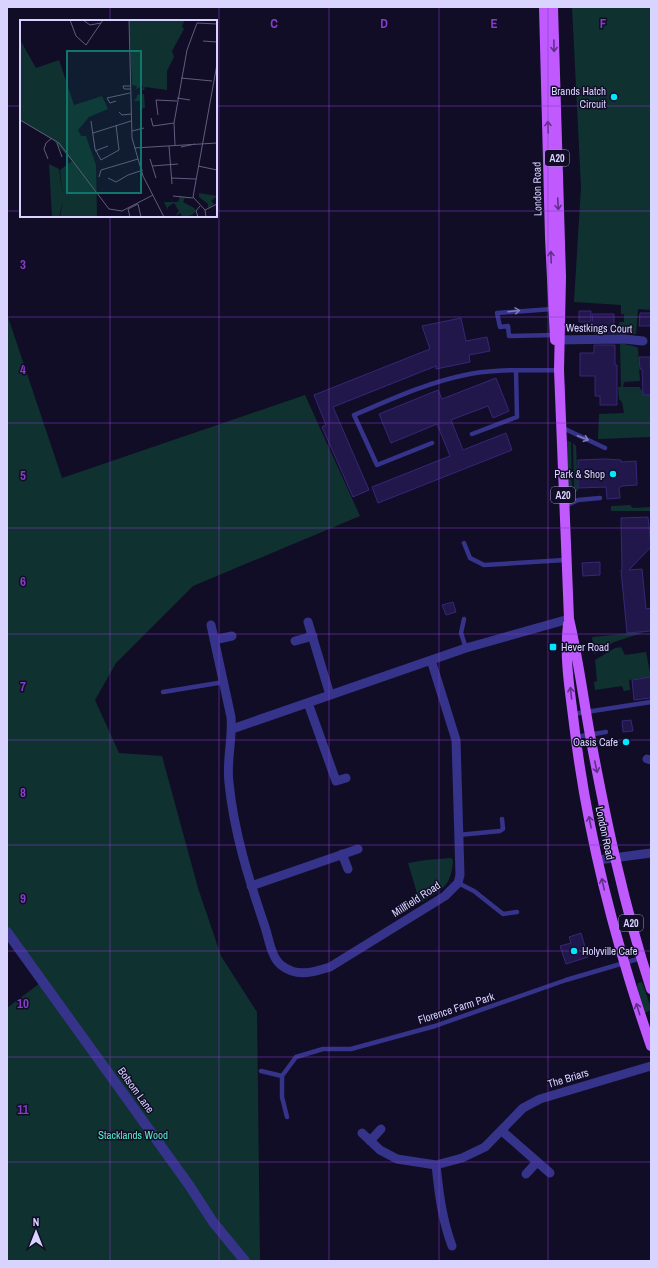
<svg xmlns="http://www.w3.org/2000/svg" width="658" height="1268" font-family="'Archivo Narrow',sans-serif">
  <rect width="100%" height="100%" fill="#110d27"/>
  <!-- green -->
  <path fill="#0f3230" d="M572,7H651V310L638,309L636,334H614V332H619V322H624V314H621V305L574,302L581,187Z
    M7,314L62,478L305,395L360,516L193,586L116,663L95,700L119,753L162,756L198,888L221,956L257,1012L260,1261H7V1008L44,980L7,939Z
    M620,343L637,347L638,349L640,381L624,382L623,387H640L641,390H651V437L598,439L599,414L624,413L622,402L619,399L618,387H621Z
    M566,440L571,442L572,495L568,496Z
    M573,443L576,446L578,490L574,494Z
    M630,505L633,508L651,507V511H611V506Z
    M645,632L614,642L594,654L592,637Z
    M621,647L625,655L646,652L651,677L629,680L630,690L624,691L622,686L595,690L594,682L597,681L595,660L615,648Z
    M451,858L453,860C451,888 442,889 420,903L408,863L426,860Z
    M642,982L651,1008V1010L645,1013L637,986L638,983Z"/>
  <!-- building -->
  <path fill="#21174a" stroke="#362778" d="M579,311H591V322H579Z
    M640,313H651V326H639Z
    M592,314H614V333H594Z
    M461,318L466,341L487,337L490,351L469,355L470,362L436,369V366L333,407L369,490L353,497L322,427L326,425L314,395L430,349L422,326Z
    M594,345H615V365H617V405H600V396H595V376H580V353H594Z
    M639,357H650L651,395H643L642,369H640Z
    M496,378L509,411L493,418L488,406L451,420L463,450L506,433L512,450L378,503L372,487L450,456L437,424L391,443L379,414L438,390L442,399Z
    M605,459L621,460V462L636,461L637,485L622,486L619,488L620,498L607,499L606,487L578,488V460Z
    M648,517L651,547L629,570L642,569L646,609L651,608V631L627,633L621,570H622L621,518Z
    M600,562V575L583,576L582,563Z
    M453,602L456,612L446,615L442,605Z
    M651,677V698L634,700L632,680Z
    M631,720L633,731L623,732L622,721Z
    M581,933L588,957L566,964L560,946L571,943L569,937Z"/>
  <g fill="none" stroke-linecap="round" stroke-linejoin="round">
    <!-- service -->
    <path stroke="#36338b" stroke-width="4.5" d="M553,309L497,313L500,327L508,326L509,336L555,335
      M563,428L605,448
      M472,434L517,417L516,371
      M432,443L377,465L354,415C390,400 426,383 465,375C495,368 529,371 559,370
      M565,506L578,500L600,498
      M464,543L470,558L484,565L565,560
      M464,619L461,633L466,648
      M163,692L224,682
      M573,714L651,702
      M576,737L606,732
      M458,835L500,831L503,829L502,819
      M458,883L474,891L503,914L517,912
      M261,1071L282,1076
      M287,1117L282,1097V1076L296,1057L323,1049H351L435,1026L566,980L641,958"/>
    <!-- minor -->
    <path stroke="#36338b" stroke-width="9" d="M555,340L624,339L643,341
      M308,622L330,695
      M211,625L231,717C233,739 226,761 229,783C234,833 249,880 265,927C269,939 271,957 281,965C297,978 314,972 330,967L445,896L458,883L460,875L456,740L431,660
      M214,640L232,636
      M295,641L313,636
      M308,703L336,781L346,778
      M232,729L466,648L569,619
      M647,759L651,760
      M342,854L348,869
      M598,860L651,853
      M251,886L358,849
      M502,1131L550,1173
      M362,1133L380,1150L397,1159L436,1165L462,1158L485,1147L523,1108L540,1099L651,1066
      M370,1141L381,1129
      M436,1165C439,1194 442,1219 452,1246
      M526,1174L537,1162"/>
    <!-- tertiary -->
    <path stroke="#36338b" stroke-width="10" d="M7,932L189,1185L213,1222L245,1261"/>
    <!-- primary -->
    <path stroke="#c05aff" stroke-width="10" d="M544,7L550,237L555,340
      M553,7L561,277L559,370L569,619C578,657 583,697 590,735C606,821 624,906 651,989
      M568,624C564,657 570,691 574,724C587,834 615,942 651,1046"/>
  </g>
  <!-- one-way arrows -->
  <defs><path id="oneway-shaft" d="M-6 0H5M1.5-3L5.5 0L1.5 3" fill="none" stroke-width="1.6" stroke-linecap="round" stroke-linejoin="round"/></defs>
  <g stroke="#603088">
    <use href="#oneway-shaft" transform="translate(554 46) rotate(89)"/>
    <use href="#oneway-shaft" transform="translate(548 127) rotate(-92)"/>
    <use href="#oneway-shaft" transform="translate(558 204) rotate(87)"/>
    <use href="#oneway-shaft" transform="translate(551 257) rotate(-92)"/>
    <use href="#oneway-shaft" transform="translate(571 693) rotate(-96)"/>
    <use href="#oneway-shaft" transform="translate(596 767) rotate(78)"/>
    <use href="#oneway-shaft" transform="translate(590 822) rotate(-101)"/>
    <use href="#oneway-shaft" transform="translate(603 884) rotate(-103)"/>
    <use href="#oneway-shaft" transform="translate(638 1009) rotate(-107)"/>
  </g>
  <g stroke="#7f7bbf">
    <use href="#oneway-shaft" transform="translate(514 311) rotate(-7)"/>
    <use href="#oneway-shaft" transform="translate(583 438) rotate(21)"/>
  </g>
  <!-- grid -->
  <path fill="none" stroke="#843dc5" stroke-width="1" stroke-opacity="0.55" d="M110,7V21M219,7V1261M329,7V1261M439,7V1261M548,7V1261M7,106H21M216,106H651M7,211H21M216,211H651M110,216V1261M7,317H651M7,423H651M7,528H651M7,634H651M7,740H651M7,845H651M7,951H651M7,1057H651M7,1162H651"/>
  <!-- markers -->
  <g fill="#00e7fe" stroke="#110d27" stroke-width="1.5">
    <circle cx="614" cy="97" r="4"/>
    <circle cx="613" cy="474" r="4"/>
    <rect x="549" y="643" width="8" height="8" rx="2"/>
    <circle cx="626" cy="742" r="4"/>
    <circle cx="574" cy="951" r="4"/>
  </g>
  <g text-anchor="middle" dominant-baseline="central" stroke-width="3" stroke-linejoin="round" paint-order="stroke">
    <!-- shield labels -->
    <g fill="#110d27" stroke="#9c98be" stroke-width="1">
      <rect x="545" y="150" width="24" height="16" rx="3"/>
      <rect x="551" y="487" width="24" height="16" rx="3"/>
      <rect x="619" y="915" width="24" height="16" rx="3"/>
    </g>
    <g font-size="10" font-weight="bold" fill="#d8d3ff">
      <text x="557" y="158">A20</text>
      <text x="563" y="495">A20</text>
      <text x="631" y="923">A20</text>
    </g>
    <!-- poi labels -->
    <g font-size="11" fill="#d8d3ff" stroke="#110d27" text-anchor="end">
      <text x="606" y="91">Brands Hatch<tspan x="606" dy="13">Circuit</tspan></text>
      <text x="605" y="474">Park &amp; Shop</text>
      <text x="561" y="647" text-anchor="start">Hever Road</text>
      <text x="618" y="742">Oasis Cafe</text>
      <text x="582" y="951" text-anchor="start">Holyville Cafe</text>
    </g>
    <!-- street labels -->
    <g font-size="11" fill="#d8d3ff" stroke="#110d27">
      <text transform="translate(537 189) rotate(-91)">London Road</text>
      <text transform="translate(599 328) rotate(1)">Westkings Court</text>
      <text transform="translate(605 833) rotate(78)">London Road</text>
      <text transform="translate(416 899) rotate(-33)">Millfield Road</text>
      <text transform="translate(456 1008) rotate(-18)">Florence Farm Park</text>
      <text transform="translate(568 1078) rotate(-17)">The Briars</text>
      <text transform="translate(136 1090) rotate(54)">Botsom Lane</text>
    </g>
    <!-- park labels -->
    <g font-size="11" fill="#53ebc4" stroke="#110d27">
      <text x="133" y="1135">Stacklands Wood</text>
    </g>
  </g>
  <!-- overview -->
  <g transform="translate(20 20)">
    <rect width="197" height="197" fill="#110d27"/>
    <path d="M109,0H165L162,6L164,9L152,31L154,37L147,51V70L125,67L124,70H122L123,66L116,69L117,66L112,65ZM0,20L16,48L39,40L54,85L82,76L88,89L69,97L58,110L61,116H66L76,145L77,197H40L43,181L39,197H32L29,144L39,149L43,177L40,150L52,141L33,120L0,100ZM117,70V75L124,74L125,88L116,89L121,88L120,81H114L117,77ZM179,173L197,176L191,181L194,184L188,188V184L179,177ZM160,176L171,179L165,178L163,182L174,188L176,191L172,195L163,197L160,193L155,196L159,191L154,183L148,187V190L144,182H158Z" fill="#0f3230"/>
    <path fill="none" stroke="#615c7d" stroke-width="1" d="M50,0L56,16L66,25L83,0M63,0L70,5L81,3M109,0L112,118L123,156L144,197M183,21L197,22M161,58L192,61M110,69H104L103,66H110M157,78L170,80M96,81L90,83L87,78L110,73M99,92L102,95L111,94M138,95L136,80L157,81M131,98L133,106L154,103M0,100L39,123L89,189L102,191L133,175M71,101L75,129L81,140L99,130L96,105M112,111L124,108M73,113L111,101M37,123L42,137M155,125L154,103L167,30L177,3L197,4M149,126L152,164M161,127L175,124M114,128L197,123M75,131L88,126M28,139L24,129L26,123L32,118M130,139L136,158M132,146L158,144M178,146L197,150M79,157L81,150L118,139M88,158L96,162L108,155L123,150M151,158L176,159M153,176L173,178M185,190L197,184M110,197L108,189L118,184L121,197M178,197L176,191L180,186M186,197L185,190L173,177L197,44"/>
    <path fill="#0f766e" fill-opacity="0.15" stroke="#0f766e" stroke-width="2" d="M47,31H121V173H47Z"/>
    <rect width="197" height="197" fill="none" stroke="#d8d3ff" stroke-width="2"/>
  </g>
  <g font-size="13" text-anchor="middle" font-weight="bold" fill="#843dc5" stroke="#110d27" stroke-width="3" stroke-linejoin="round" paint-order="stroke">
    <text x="274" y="28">C</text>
    <text x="384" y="28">D</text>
    <text x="494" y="28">E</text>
    <text x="603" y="28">F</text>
    <text x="23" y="269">3</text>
    <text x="23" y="374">4</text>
    <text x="23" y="480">5</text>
    <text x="23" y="586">6</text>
    <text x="23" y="691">7</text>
    <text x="23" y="797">8</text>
    <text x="23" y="903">9</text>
    <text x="23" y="1008">10</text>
    <text x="23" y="1114">11</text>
  </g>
  <!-- border -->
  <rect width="658" height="1268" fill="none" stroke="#d8d3ff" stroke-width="16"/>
  <!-- north arrow -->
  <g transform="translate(36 1232)" stroke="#110d27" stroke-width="3" paint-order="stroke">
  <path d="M0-3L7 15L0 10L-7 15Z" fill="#d8d3ff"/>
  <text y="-6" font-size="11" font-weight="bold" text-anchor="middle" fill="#d8d3ff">N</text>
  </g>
</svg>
